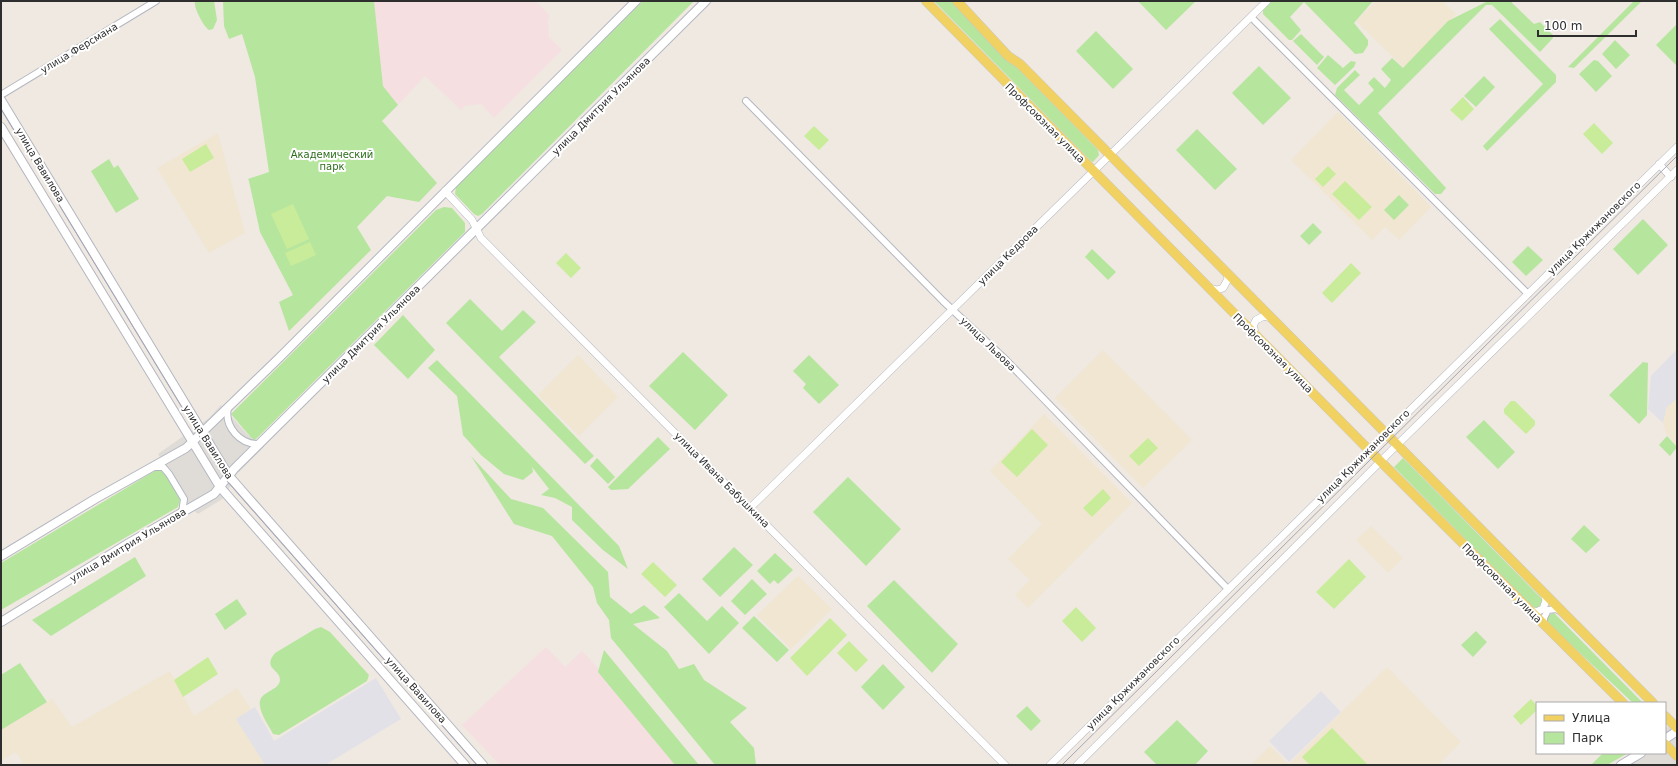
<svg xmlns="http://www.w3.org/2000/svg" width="1678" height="766" font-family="'DejaVu Sans',sans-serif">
  <rect width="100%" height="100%" fill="#efe9e1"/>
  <!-- industrial -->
  <path fill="#e3e1e8" d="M1677,349V399L1667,407L1663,423L1648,409L1651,376Z
    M376,678L401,719L325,765H265L235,719L255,707L274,741Z
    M1321,691L1341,712L1289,762L1269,741Z"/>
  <!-- education -->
  <path fill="#f0e6d1" d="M1376,1H1442L1456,14L1404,68L1356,21Z
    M1338,112L1431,207L1399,240L1385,227L1372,240L1291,160Z
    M218,133L245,233L209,253L157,168Z
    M1103,350L1192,440L1143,488L1055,398Z
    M578,355L618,397L579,436L538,395Z
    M1677,399V446L1666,433L1663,423L1667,407Z
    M1044,414L1132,503L1028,608L1015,595L1030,580L1008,559L1042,524L990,471Z
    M1371,526L1403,558L1388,573L1356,540Z
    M798,576L832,609L791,649L757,615Z
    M1387,667L1461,742L1438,765H1290L1289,764Z
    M170,671L194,716L237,688L251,709L236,719L265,765H24L16,752L1,761V730L52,699L72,727Z
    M1270,746L1289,765H1251Z"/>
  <!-- medical -->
  <path fill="#f5dfe0" d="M374,1H536L550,16L548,19L549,37L562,50L494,118L481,104L465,106L461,110L425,76L398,105L383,86Z
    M546,647L565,667L582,651L688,765H500L462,725Z"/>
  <!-- green -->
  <path fill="#b6e59e" d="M195,1H214L217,20L213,29L209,30C204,27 193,7 195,1Z
    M223,1H374L383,86L398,105L382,121L437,183L419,202L387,196L357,227L371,250L289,331L279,302L293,295L260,232L249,181L248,179L269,172L255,77L242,34L229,39L224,26Z
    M643,1H694L482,214L478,216L474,214L455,194L456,187Z
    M934,1H952L1098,150L1099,155L1093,162L1091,161Z
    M1138,1H1196L1166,30Z
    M1271,1H1373L1354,23L1368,40V45L1363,53L1355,54L1304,2L1290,17L1301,30L1292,40H1289L1263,14V10Z
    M1488,1H1512V3L1534,24L1540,22L1553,35V38L1540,52L1492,5H1486L1378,113L1446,188L1441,194H1435L1335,95L1337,88L1355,70L1360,75L1344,90L1359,105L1374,90L1368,83L1374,77L1385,88L1391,80L1381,69L1392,58L1403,68L1448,21Z
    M1634,1H1642L1574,68L1568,67Z
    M1500,19L1556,75V82L1487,151L1483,146L1543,84L1489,29Z
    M1677,24V66L1656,45Z
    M1096,31L1133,69L1113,89L1076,51Z
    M1301,34L1324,57L1317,65L1293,41Z
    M1615,40L1630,55L1616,69L1602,54Z
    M1328,55L1343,68L1351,61L1356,62L1354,67L1335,85L1317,68Z
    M1594,60L1598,61L1612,76L1596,92L1579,74Z
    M1259,66L1291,98L1263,125L1232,93Z
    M1484,76L1495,87L1476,107L1464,96Z
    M1197,129L1237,169L1215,190L1176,150Z
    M109,159L114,168L118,165L139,199L116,213L91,171Z
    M1399,195L1409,205L1394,220L1384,210Z
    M444,207L452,208L465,223V232L254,441L231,414L436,210Z
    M1643,219L1668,245L1638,275L1613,249Z
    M1313,223L1322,232L1309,245L1300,236Z
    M1528,246L1543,260L1526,276L1512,262Z
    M1092,249L1116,272L1108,280L1085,257Z
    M470,299L502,331L523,310L536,322L499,357L594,456L585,464L446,323Z
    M403,315L435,350L408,379L374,345Z
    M683,352L728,395L695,430L649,386Z
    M809,355L839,385L819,404L803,388L806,384L793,371Z
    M437,360L619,546L628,569L603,550L572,520V507L555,498L541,495L549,489L532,467L533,472L523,480L504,474L481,455L463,435L457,396L428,368Z
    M1643,362L1648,363L1647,415L1639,424L1609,395Z
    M1484,420L1515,452L1498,469L1466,437Z
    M1667,436L1677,447L1670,456L1659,445Z
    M658,437L670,449L628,489L611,490L608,487Z
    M471,456L511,499L543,508L608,572L610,597L631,614L644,605L660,618L633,624L667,651L679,669L694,664L704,680L747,708L730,722L754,748L756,765H715L611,638L609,620L597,603L593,587L552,536L514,524Z
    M597,458L615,477L608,484L590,466Z
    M1403,458L1542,599L1543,604L1538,608L1533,607L1394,467Z
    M158,469L165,472L180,500L178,507L1,610V563Z
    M848,477L901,529L866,566L813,512Z
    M1584,525L1600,540L1586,553L1571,539Z
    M734,547L753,565L720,597L702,579Z
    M775,553L793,570L778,584L774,580L770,584L757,571Z
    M135,557L146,576L51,636L32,620Z
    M752,579L767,594L745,615L731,601Z
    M894,580L958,644L932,673L867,606Z
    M679,593L707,621L722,606L739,623L709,654L664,607Z
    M237,599L247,614L225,630L215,614Z
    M1553,613L1555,614L1643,703H1633L1547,622L1548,616Z
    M754,616L789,650L777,662L742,628Z
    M321,627L330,632L369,675L367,681L279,735L273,734C269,726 261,715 260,706C257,691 279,692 280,680C280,669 262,669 275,653L315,629Z
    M1476,631L1487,642L1473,657L1461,645Z
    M604,650L699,765H675L598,672Z
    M20,663L47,702L1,730V675Z
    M883,664L905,687L883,710L861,687Z
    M1027,706L1041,721L1031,731L1016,716Z
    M1177,720L1208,751L1195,765H1157L1144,752Z
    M1603,753H1628L1607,765H1591Z"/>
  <!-- pitch -->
  <path fill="#c9ec9a" d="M1463,97L1474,109L1462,121L1450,110Z
    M1594,123L1613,143L1602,154L1583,134Z
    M814,126L829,140L819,150L804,136Z
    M206,144L214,158L190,172L182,159Z
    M1328,166L1336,174L1323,187L1315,179Z
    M1345,181L1372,207L1359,220L1332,194Z
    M293,204L309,239L287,249L271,214Z
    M310,242L316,255L291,266L285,253Z
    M566,253L581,268L571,278L556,263Z
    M1351,263L1361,273L1332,303L1322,293Z
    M1511,401H1515L1535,421V425L1526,434L1504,413V409Z
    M1032,429L1048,445L1017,477L1001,462Z
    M1148,438L1158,448L1139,466L1129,456Z
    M1103,489L1111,498L1092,517L1083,508Z
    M1349,559L1366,577L1334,609L1316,592Z
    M653,562L677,585L665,597L641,574Z
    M1076,607L1096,628L1082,642L1062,621Z
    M830,618L847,635L807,676L790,658Z
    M849,641L868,660L856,672L837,653Z
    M208,657L218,674L183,697L174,680Z
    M1531,699L1537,706V710L1521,725L1513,716Z
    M1332,728L1368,765H1310L1302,757Z"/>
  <!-- plaza -->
  <path fill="#dfdcd8" d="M221,405L248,435L264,447L236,475L224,498L198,514L186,504L158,454L209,418Z
    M1677,720V765H1614L1631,753H1665V729Z"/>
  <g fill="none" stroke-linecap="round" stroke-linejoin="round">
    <defs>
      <path id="minor" d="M1251,17L1528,294
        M1,95L156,1
        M746,101L943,301L1006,360L1228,589
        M228,407C224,427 240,445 260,444
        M154,467H163L169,474L184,499L182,513
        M1544,625V618L1548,610L1556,609L1560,611"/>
      <path id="tertiary" d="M1659,164L1671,177
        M445,191L472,220L481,238L1005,765
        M1210,288L1217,290L1223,288L1228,279L1227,273
        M1256,335L1253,326L1256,320L1264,316L1272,318
        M750,508L1267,1
        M1530,610L1536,612L1543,609L1546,600L1544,593
        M1050,765L1677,147
        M1077,765L1398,444L1677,170"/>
      <path id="secondary" d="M1,100L229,476L483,765
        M1,127L220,487L465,765
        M1,556L95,499L186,448L279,358L636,1
        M1,622L129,543L214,494L234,469L706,1
        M1665,739L1677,731
        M1621,765L1641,753"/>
      <path id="primary" d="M926,1L1363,444L1623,703
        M957,1L1008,56L1020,64L1653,703
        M1665,716L1677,728
        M1665,744L1677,756"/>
    </defs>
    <!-- minor casing -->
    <use href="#minor" stroke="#b4b7c1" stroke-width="8"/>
    <!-- tertiary casing -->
    <use href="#tertiary" stroke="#b4b7c1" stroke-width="8"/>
    <!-- secondary casing -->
    <use href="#secondary" stroke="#b4b7c1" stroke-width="10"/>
    <!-- primary casing -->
    <use href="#primary" stroke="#c9c9c9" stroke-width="10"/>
    <!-- minor -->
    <use href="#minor" stroke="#fff" stroke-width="6"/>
    <!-- tertiary -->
    <use href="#tertiary" stroke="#fff" stroke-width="7"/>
    <!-- secondary -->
    <use href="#secondary" stroke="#fff" stroke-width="8"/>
    <!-- primary -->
    <use href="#primary" stroke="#f2d163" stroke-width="9"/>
    <!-- tram -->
    <path stroke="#a3a6b8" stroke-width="1" d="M1,109L226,480L477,765
      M1062,765L1677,156"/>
  </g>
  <g text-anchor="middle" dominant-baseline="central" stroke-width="4" stroke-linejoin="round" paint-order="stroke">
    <!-- street labels -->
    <g font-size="10" fill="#2e2e2e" stroke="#fff">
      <text transform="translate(79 48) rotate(-31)">улица Ферсмана</text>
      <text transform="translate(601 106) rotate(-45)">улица Дмитрия Ульянова</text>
      <text transform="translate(1045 123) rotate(45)">Профсоюзная улица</text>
      <text transform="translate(40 165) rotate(59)">улица Вавилова</text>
      <text transform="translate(1594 228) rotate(-45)">улица Кржижановского</text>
      <text transform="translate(1008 255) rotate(-45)">улица Кедрова</text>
      <text transform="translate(371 334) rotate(-45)">улица Дмитрия Ульянова</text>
      <text transform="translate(988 344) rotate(44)">улица Львова</text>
      <text transform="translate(1273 353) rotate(45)">Профсоюзная улица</text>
      <text transform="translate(208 442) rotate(58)">улица Вавилова</text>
      <text transform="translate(1363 456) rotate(-45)">улица Кржижановского</text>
      <text transform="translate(722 480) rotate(45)">улица Ивана Бабушкина</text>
      <text transform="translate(128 545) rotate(-31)">улица Дмитрия Ульянова</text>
      <text transform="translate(1502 583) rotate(45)">Профсоюзная улица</text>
      <text transform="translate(1133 683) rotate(-45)">улица Кржижановского</text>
      <text transform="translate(416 690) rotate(48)">улица Вавилова</text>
    </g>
    <!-- park labels -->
    <g font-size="10" fill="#2c6e1b" stroke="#fff">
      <text x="332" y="154">Академический<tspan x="332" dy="12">парк</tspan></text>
    </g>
  </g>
  <!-- border -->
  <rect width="1678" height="766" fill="none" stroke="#2e2e2e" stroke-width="4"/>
  <!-- legend -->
  <rect x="1536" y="702" width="130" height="52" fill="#ffffff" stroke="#ababab"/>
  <rect x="1544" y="715" width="20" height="6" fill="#f2d163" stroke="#ababab"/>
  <text x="1572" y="722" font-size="12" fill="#2e2e2e">Улица</text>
  <rect x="1544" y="732" width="20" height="12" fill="#b6e59e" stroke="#ababab"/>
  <text x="1572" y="742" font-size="12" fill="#2e2e2e">Парк</text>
  <!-- scale -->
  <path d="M1538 30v6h98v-6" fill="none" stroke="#2e2e2e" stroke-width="2"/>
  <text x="1544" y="30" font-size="12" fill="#2e2e2e" stroke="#ffffff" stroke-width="3" paint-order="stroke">100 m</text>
</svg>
